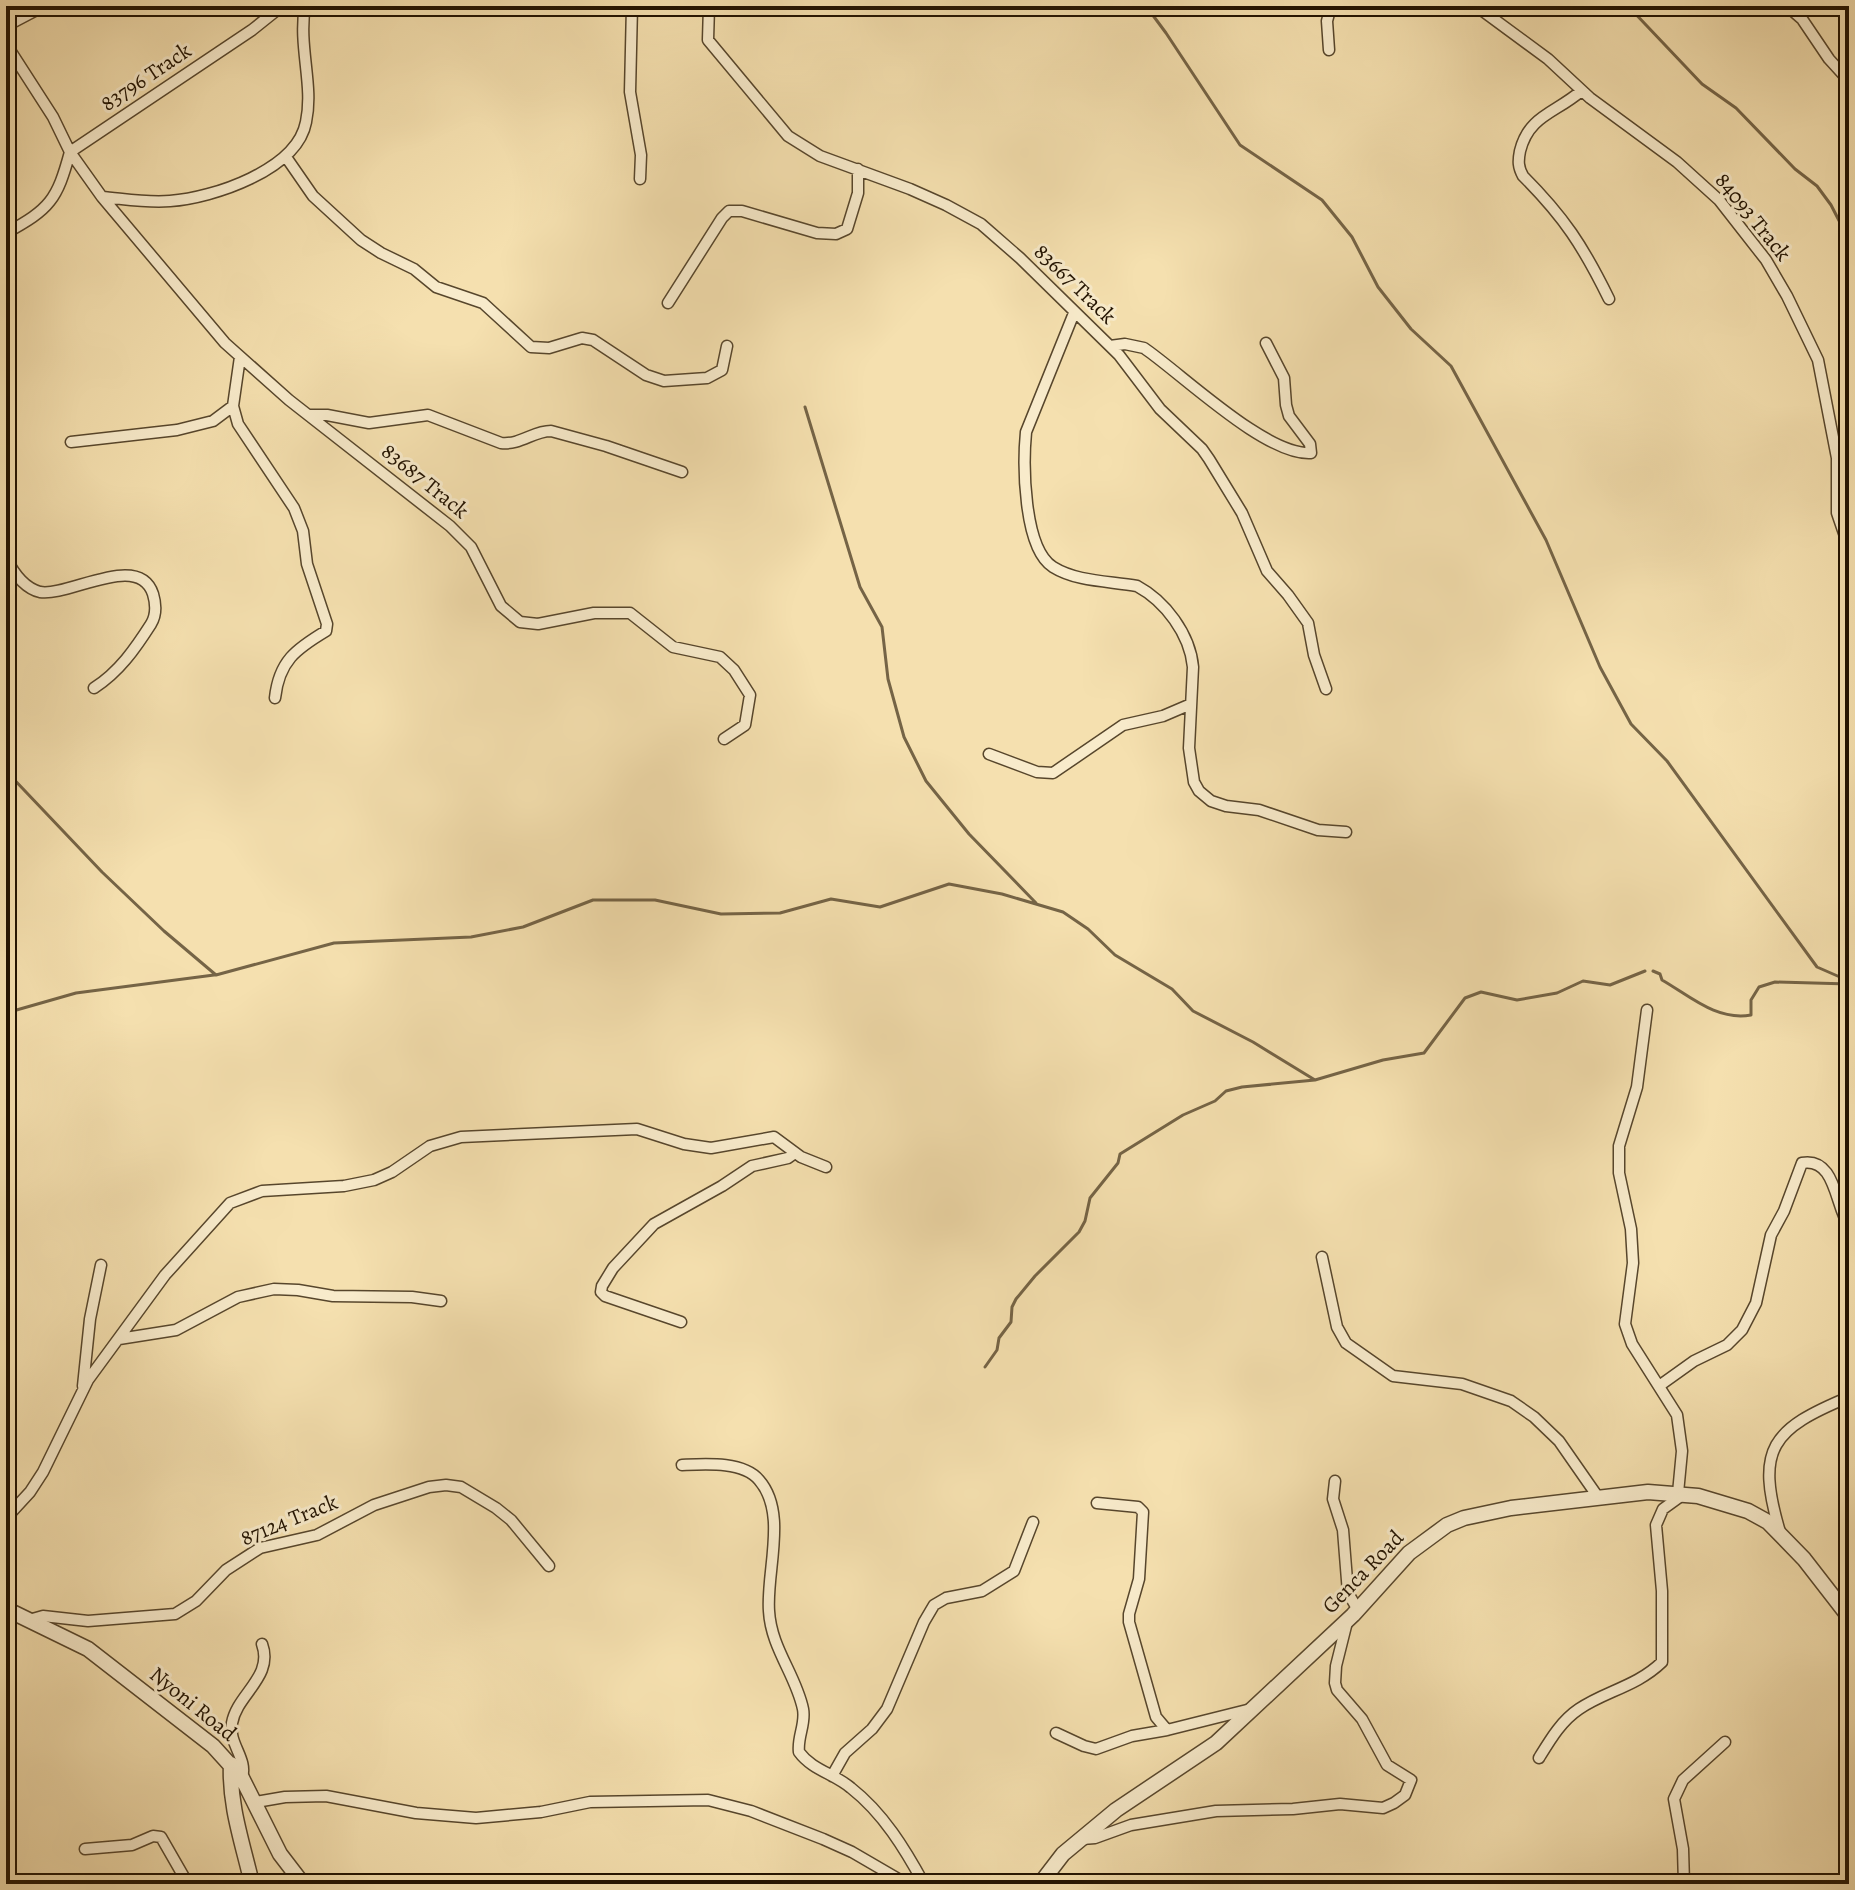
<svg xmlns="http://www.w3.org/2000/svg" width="1855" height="1890" font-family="Alegreya,serif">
  <rect width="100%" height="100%" fill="#f5e0af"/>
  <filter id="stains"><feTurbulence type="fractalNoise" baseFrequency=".0025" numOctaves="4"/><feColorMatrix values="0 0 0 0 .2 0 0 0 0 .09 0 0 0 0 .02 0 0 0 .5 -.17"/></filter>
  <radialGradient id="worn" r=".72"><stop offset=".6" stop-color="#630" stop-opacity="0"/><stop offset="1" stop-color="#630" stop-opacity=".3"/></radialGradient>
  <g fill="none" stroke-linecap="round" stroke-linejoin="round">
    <!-- stream -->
    <path stroke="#756446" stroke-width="3" d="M1146,6L1166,33L1240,145L1322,200L1352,237L1378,287L1411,329L1451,366L1546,540L1600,667L1631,724L1667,761L1817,967L1849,981
      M1628,6L1702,84L1736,108L1795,169L1817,186L1831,205L1849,240
      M805,407L860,587L882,627L888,679L904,737L926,781L969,834L1036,903
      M6,771L102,872L164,931L216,975L334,943L471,937L523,927L593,900H655L721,914L780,913L831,899L880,907L949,884L1002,894L1063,912L1088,929L1115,955L1172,989L1193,1011L1253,1042L1315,1080
      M1653,971L1660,974L1662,980C1690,996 1716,1021 1751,1015V1000L1759,987L1775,982L1849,984
      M6,1013L76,993L214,975
      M985,1367L997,1350L999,1338L1011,1322L1012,1307L1016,1299L1035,1276L1079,1232L1085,1221L1090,1198L1118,1163L1120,1154L1183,1115L1215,1101L1226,1091L1242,1087L1315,1080L1383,1060L1424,1053L1465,998L1481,992L1517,1000L1557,993L1583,981L1610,985L1645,971"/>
    <defs>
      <path id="minor" d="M632,6L630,92L641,155L640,179
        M709,6L708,40L788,136L820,156L910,189L946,205L981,224L1020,258L1119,355L1160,409L1202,449L1209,459L1242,513L1267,571L1288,595L1308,623L1314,655L1326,689
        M1476,6L1548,59L1590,98L1677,162L1719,200L1766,260L1787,296L1818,360L1837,458V513L1849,548
        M1787,6L1802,19L1829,59L1849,81
        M6,26L44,6
        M6,44L53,117L70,152L102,197L225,343L289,400L450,526L471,547L501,606L520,622L538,624L594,613H630L673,647L720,657L734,670L750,695L745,725L724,739
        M1329,50L1327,21L1331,6
        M1581,91C1556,113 1529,115 1520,151C1518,161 1518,167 1523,176C1564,217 1583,246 1609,299
        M70,152L252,30L282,6
        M286,157L313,196L361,240L381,253L414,269L436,287L483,303L531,347L549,348L582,338L593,340L646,375L664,381L707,378L722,370L727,346
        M102,197C125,199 147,203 170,201C213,198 297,170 306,122C314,85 298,47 305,6
        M6,233C50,209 57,200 70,152
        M668,303L722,218L729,211H742L817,233L836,234L847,229L858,193V169
        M1074,313L1026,432C1023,463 1023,548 1053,567C1077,582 1110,581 1137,586C1165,601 1190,634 1193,667L1189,748L1194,782L1199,791L1211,801L1226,806L1259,810L1318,830L1346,832
        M1110,346L1125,344L1144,348C1182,374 1266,456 1311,453L1310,444L1289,416L1286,405L1284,378L1266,343
        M240,357L233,406L238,424L294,508L303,531L307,564L327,624L326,631C296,649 279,661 275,698
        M310,415H327L369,423L428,415L501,443C521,445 533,431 551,431L606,446L682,472
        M71,442L177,430L213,421L233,406
        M6,558C13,572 24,588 40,592C69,597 139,551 153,594C156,604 157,614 151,624C135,649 119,672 94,688
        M989,754L1037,772L1053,773L1123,725L1163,716L1191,704
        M1647,1010L1637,1087L1619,1146V1173L1631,1229L1633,1263L1625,1324L1632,1344L1677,1415L1682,1451L1678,1493
        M1322,1257L1337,1327L1346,1343L1393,1376L1462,1384L1511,1401L1534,1417L1559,1441L1598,1497
        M681,1322L605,1296L601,1292L602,1286L613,1268L654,1224L722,1186L752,1166L788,1158L795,1153
        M119,1339L176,1330L238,1297L274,1289L298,1290L333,1296L412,1297L441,1301
        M83,1386L90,1319L101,1265
        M1659,1386L1694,1361L1727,1345L1742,1330L1756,1303L1771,1235L1784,1211L1802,1163C1836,1157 1835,1206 1849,1226
        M682,1465C705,1464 743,1461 759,1480C788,1513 766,1571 769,1611C771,1648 796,1675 803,1709C806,1724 797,1737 799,1752C812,1770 835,1774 851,1788C883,1813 905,1849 924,1884
        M1335,1481L1333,1499L1343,1530L1348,1593L1358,1610
        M1097,1503L1138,1507L1143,1512L1139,1579L1129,1614V1622L1156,1717L1167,1730
        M6,1518L30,1492L43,1472L88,1380L165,1275L230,1203L262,1191L344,1186L374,1180L392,1172L430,1146L461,1137L637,1129L684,1144L711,1148L774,1137L801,1157L826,1167
        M1780,1532C1755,1448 1772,1429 1849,1397
        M29,1620L43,1616L88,1621L175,1614L196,1601L226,1570L260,1548L317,1535L374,1505L429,1487L446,1485L461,1487L496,1508L511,1520L549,1566
        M1056,1733L1084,1746L1096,1749L1132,1736L1167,1730L1251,1709
        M1539,1758C1550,1740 1561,1721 1579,1709C1605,1691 1636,1687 1662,1662V1591L1656,1525L1663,1509L1681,1496
        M832,1776L845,1753L872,1729L887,1709L924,1622L934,1605L946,1598L982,1591L1014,1571L1033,1522
        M242,1778C248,1758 228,1744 232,1723C237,1694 274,1677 262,1644
        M256,1802L285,1797L326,1796L416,1813L476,1818L541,1812L590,1802L708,1800L751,1811L823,1839L852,1852L907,1884
        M1082,1839L1095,1838L1131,1825L1216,1811L1293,1809L1340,1804L1383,1808L1394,1803L1405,1795L1411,1780L1387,1765L1362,1719L1337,1690L1335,1683L1336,1666L1347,1622
        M85,1849L132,1845L153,1836L161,1837L188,1884
        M1684,1884L1683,1849L1674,1799L1683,1780L1725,1742
        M1755,1884H1774"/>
      <path id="tertiary" d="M6,1609L88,1649L213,1746L242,1778L280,1854L303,1884
        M231,1764C229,1806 243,1844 252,1884
        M1040,1884L1063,1854L1116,1810L1216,1743L1353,1615L1409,1553L1447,1525L1464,1518L1511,1508L1648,1492L1698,1496L1748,1511L1768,1522L1804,1559L1849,1617"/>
    </defs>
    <!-- minor casing -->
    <use href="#minor" stroke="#57462c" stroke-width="13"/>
    <!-- tertiary casing -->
    <use href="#tertiary" stroke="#57462c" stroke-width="17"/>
    <!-- minor -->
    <use href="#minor" stroke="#f8ebcb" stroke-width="10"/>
    <!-- tertiary -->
    <use href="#tertiary" stroke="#f8ebcb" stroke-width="14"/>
  </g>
  <g text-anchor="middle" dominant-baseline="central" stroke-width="6" stroke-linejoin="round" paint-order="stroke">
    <!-- street labels -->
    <g font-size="22" fill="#221301" stroke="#f8ebcb">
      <text transform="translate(146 77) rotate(-34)">83796 Track</text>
      <text transform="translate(1753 217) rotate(51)">84093 Track</text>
      <text transform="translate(1075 284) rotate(44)">83667 Track</text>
      <text transform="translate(425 481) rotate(39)">83687 Track</text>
      <text transform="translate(289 1520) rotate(-22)">87124 Track</text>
      <text transform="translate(1363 1572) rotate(-46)">Genca Road</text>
      <text transform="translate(193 1704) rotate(39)">Nyoni Road</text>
    </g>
  </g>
  <!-- margin -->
  <rect width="1855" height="1890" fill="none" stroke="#f5e0af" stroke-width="32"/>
  <rect x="8" y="8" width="1839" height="1874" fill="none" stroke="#221301" stroke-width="4"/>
  <rect x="16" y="16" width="1823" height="1858" fill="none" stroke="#221301" stroke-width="2"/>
  <rect width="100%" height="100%" filter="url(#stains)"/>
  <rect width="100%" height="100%" fill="url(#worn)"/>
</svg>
